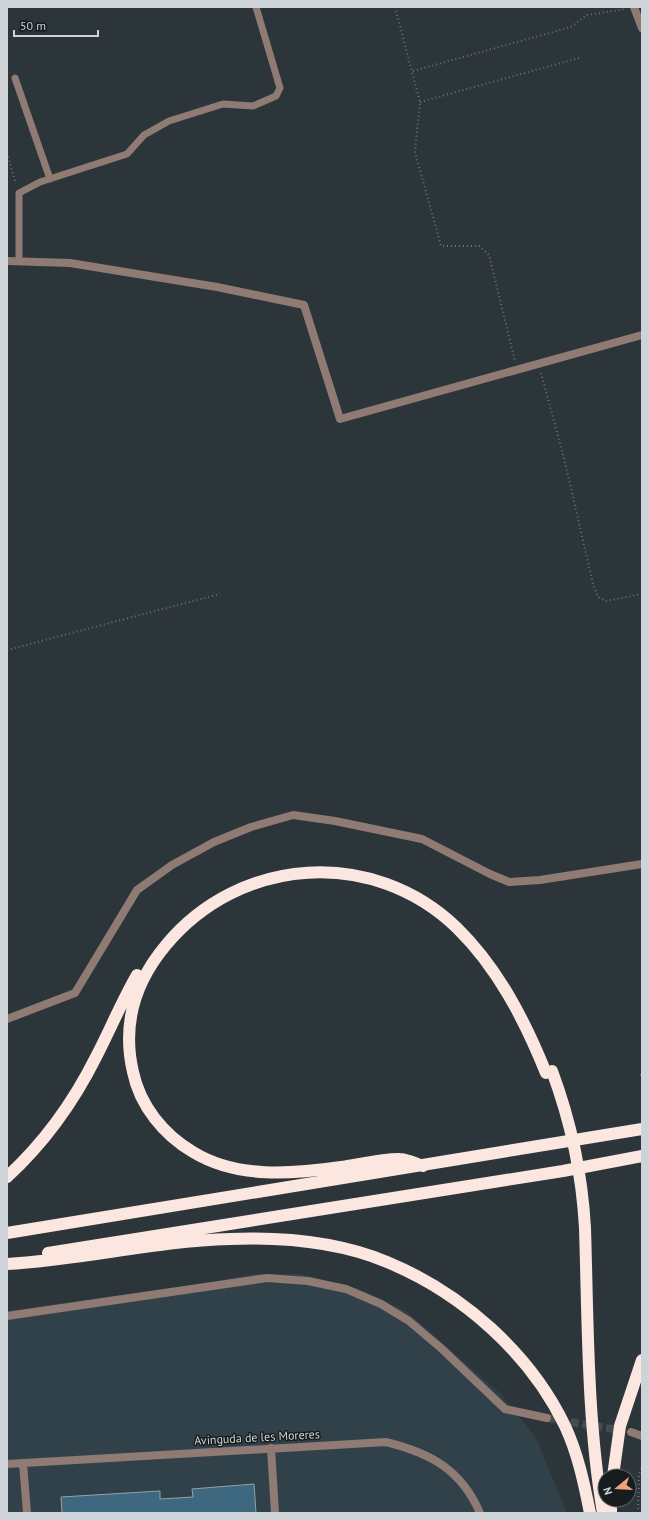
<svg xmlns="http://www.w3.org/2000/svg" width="649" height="1520" font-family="'PT Sans',sans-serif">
  <rect width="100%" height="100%" fill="#2b353a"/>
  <!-- built -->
  <path fill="#31414a" d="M254,1274H301L365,1291L406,1311L501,1394L536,1438L567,1513H7V1311L210,1282Z"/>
  <!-- building -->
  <path fill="#3d687f" stroke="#96a2a8" d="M254,1484L256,1513H62L61,1497L160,1491V1499L193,1497L192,1489Z"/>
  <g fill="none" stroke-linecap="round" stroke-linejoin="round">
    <!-- street-tunnel -->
    <path stroke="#434d51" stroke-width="8" stroke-dasharray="8 4" stroke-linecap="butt" d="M547,1418L631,1432"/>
    <!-- path -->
    <path stroke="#6a7276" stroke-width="2" stroke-dasharray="1 3" stroke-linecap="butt" d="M395,7L420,102L415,152L441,246H479L489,255L515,361
      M413,71L571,27L587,15L626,9
      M420,102L579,58
      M7,153L16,184
      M541,373L565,462L593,584L598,597L606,601L642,594
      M7,650L220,594
      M640,1075L642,1074
      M638,1513L639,1474L642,1467"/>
    <!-- lane -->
    <path stroke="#8f7b74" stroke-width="7" d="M15,78L50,179
      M19,261V193L40,182L127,154L144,135L169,121L223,104L253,106L276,96L280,88L256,7"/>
    <!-- street -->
    <path stroke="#8f7b74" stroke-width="8" d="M634,7L642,28
      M7,261L70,263L217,287L304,305L340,419L642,335
      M7,1019L75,993L137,890L172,865L214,842L251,827L293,815L335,821L422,839L490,874L509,882L540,880L642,864
      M7,1316L267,1278L308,1281L346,1289L381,1304L409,1321L442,1349L505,1409L547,1418
      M631,1432L642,1436
      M271,1448L275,1513
      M23,1463L27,1513
      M7,1464L386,1442C430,1453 461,1469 480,1513"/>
    <!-- highway -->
    <path stroke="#fbe6e0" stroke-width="12" d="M423,1166C416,1164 407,1159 400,1159C386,1158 356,1165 341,1167C293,1174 237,1179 193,1152C164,1135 140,1106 133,1072C122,1025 135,982 166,945C240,856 373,847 457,928C498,968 525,1021 546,1073
      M7,1177C44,1143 73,1103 96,1057C110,1030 122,1001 137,975
      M585,1228C588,1323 587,1420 603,1513
      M7,1233L642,1129
      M48,1253L563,1171L642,1156
      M7,1264C82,1260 155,1241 230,1239C282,1237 339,1242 387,1262C462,1293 530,1353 565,1426C578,1454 584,1483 590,1513
      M613,1476L620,1426L642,1360
      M611,1513V1500"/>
    <!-- highway-bridge -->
    <path stroke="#fbe6e0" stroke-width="12" d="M552,1071C571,1122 582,1173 585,1228"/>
  </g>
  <g text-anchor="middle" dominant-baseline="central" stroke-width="3" stroke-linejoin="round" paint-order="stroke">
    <!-- street labels -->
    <g font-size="12" fill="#cdd3d6" stroke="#171c1e">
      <text transform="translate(257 1437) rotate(-3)">Avinguda de les Moreres</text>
    </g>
  </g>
  <!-- border -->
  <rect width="649" height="1520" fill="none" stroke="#cdd3d6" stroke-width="16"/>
  <!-- north arrow -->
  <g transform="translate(617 1488) rotate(252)"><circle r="19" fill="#171c1e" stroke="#606568"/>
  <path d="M0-3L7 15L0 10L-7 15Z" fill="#f39f84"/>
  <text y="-6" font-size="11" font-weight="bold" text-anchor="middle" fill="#cdd3d6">N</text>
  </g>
  <!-- scale -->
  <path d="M14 30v6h84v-6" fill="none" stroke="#cdd3d6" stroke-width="2"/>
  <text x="20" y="30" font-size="12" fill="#cdd3d6" stroke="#171c1e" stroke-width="3" paint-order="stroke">50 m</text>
</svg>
